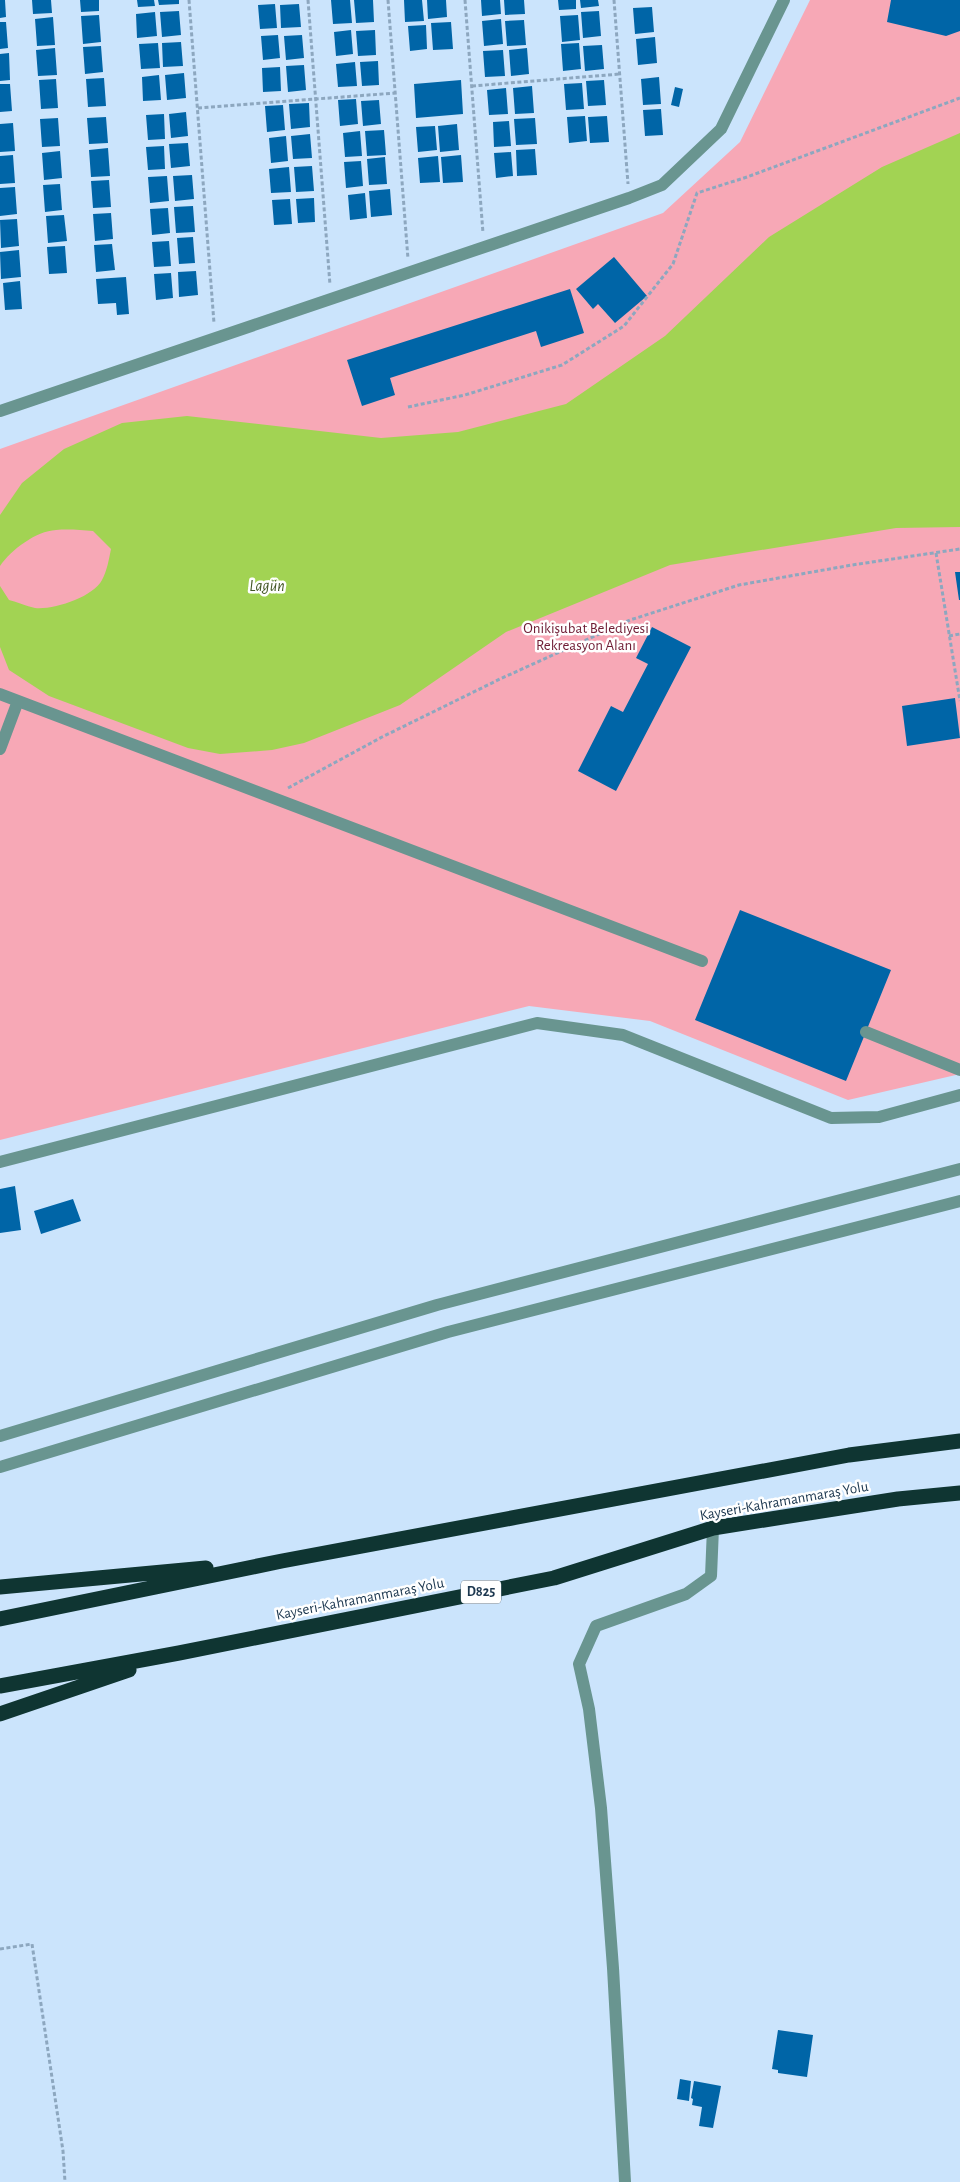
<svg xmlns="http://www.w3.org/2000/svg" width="960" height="2182" font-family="'Alegreya Sans',sans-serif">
  <rect width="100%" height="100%" fill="#cbe4fc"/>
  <!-- green -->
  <path fill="#f7a8b6" d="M810,0H960V1074L848,1100L650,1021L529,1006L0,1140V449L663,213L740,142Z"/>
  <!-- water -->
  <path fill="#a2d353" d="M960,133V527L896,528L670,565L506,632L400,705L304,743L272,750L220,754L188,748L49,696L9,670L0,647V586L9,600C17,602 26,606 35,608C54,610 93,597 102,580C107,571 109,559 111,549L93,531C81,530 68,529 56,530C36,531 11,550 0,566V515L22,483L64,449L122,423L187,416L381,438L458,432L566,404L665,336L769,237L882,167Z"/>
  <!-- building -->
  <path fill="#0065a7" d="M0,0H5L6,17L0,18Z
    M32,0H51L52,13L33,14Z
    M80,0H99V11L81,12Z
    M137,0H154L155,6L138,7Z
    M158,0H179V4L159,5Z
    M331,0H350L352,23L333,24Z
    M354,0H373L374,22L356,23Z
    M404,0H422L424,21L405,22Z
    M427,0H446L447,17L428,19Z
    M481,0H500L501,14L482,16Z
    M504,0H524L525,14L505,15Z
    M558,0H576V9L559,10Z
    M580,0H598L599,6L581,8Z
    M891,0H960V31L946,36L887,22Z
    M275,4L277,28L260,29L258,5Z
    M299,4L301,27L281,28L280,5Z
    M652,7L654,32L635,34L633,8Z
    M179,11L181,35L162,37L160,12Z
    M599,11L601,36L583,38L581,12Z
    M155,12L157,36L137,38L136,14Z
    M99,15L101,42L83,44L81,16Z
    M578,15L580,40L562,42L560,16Z
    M53,17L55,45L37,46L35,19Z
    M501,19L503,44L484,46L482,21Z
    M524,20L526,45L507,46L505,21Z
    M0,22H6L8,48L0,49Z
    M451,22L453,49L433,50L431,23Z
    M426,25L427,49L410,51L408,26Z
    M351,30L353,54L336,56L334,32Z
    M375,30L376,55L358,56L356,31Z
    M278,35L280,58L263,60L261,36Z
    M302,35L304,58L286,60L284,36Z
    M655,37L657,63L638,65L636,39Z
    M181,42L183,66L163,67L162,43Z
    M158,43L160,68L141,69L139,44Z
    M579,43L581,69L563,71L561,44Z
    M602,45L604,69L585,71L583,46Z
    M101,46L103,72L85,74L83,47Z
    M55,48L57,75L38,76L36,50Z
    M527,48L529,74L511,76L509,50Z
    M503,50L505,76L485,77L483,51Z
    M9,53L10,80L0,81V54Z
    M378,61L379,85L362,86L360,62Z
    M355,62L357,86L338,87L336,64Z
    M304,65L306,90L288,92L286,66Z
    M280,67L281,91L263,92L262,68Z
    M184,73L186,98L167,100L165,75Z
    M159,75L161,100L143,101L142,77Z
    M659,77L661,104L643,105L641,79Z
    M104,78L106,106L88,107L86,79Z
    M56,79L58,108L41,109L39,80Z
    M461,80L463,114L416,118L414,84Z
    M604,80L606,105L588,106L586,81Z
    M582,83L584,109L566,110L564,84Z
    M0,84H10L12,111L0,112Z
    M532,86L534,113L515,114L513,88Z
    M675,87L683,89L679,107L671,105Z
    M506,88L508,114L489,115L487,90Z
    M356,99L358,124L340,126L338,100Z
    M379,100L381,124L363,126L361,101Z
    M309,103L310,127L291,129L289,104Z
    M283,105L285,130L267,132L265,106Z
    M661,109L663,135L645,136L643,110Z
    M186,112L188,136L171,138L169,114Z
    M164,114L165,139L148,140L146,115Z
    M585,116L587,141L569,143L567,117Z
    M607,116L609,142L590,143L588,117Z
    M106,117L108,143L89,144L87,118Z
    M58,118L60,146L42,147L40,119Z
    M535,118L537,144L516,145L514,119Z
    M509,121L511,146L494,147L493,122Z
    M13,123L15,151L0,152V124Z
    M457,124L459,150L440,152L438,126Z
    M435,126L437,150L418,152L416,127Z
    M384,130L386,155L367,156L365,131Z
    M360,131L362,156L345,157L343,133Z
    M310,134L312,158L293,159L291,136Z
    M286,136L288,161L271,163L269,138Z
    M188,143L190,166L171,168L169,144Z
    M164,146L165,169L148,170L146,147Z
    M108,148L110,176L91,177L89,150Z
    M535,149L537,175L517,176L516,150Z
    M60,151L62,178L44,180L42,153Z
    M511,152L513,176L496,178L494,153Z
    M13,155L15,183L0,184V156Z
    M461,155L463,182L443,183L441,157Z
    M438,156L440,182L420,183L418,158Z
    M385,157L387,184L369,185L367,159Z
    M361,161L363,186L346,188L344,162Z
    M312,166L314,191L296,192L294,167Z
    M289,167L291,192L271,193L269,169Z
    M192,175L194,199L175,201L173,176Z
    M167,176L169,201L150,203L148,177Z
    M109,180L111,207L93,208L91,181Z
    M60,184L62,210L45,212L43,185Z
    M15,187L17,214L0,216V188Z
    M390,189L392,215L371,217L369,191Z
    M365,193L367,218L350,220L348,195Z
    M314,198L315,222L298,223L296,199Z
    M290,199L292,224L274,225L272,200Z
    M193,206L195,232L176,233L174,207Z
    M168,208L170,233L152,235L150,209Z
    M111,213L113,239L95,241L93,214Z
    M64,215L67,241L48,243L46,216Z
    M17,219L19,246L1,248L0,220Z
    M193,237L195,263L179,264L177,238Z
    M169,241L171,266L154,267L152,242Z
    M112,244L115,270L96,272L94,245Z
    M65,246L67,273L49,274L47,247Z
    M19,250L21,277L1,279L0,252Z
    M614,257L647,296L615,323L598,304L593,309L576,289Z
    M196,271L198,295L179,297L178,272Z
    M171,273L173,298L156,300L154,274Z
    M126,277L129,314L117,315L116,303L98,304L96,279Z
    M20,281L22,309L5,310L3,283Z
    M570,289L584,333L541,347L536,331L390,378L395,395L362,406L347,360Z
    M955,572H960V600H959Z
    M652,627L691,647L616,791L578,771L611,706L623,712L648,664L636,658Z
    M955,698L960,738L907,746L902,706Z
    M740,910L891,970L846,1081L695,1020Z
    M15,1186L21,1230L0,1233V1189Z
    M73,1199L81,1221L41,1234L34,1211Z
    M778,2030L813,2035L807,2077L778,2073V2070L772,2069Z
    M680,2079L691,2081L689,2101L677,2099Z
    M694,2081L721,2086L713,2128L699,2126L702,2107L692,2105L693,2099L691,2098Z"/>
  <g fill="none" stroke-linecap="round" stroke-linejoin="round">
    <!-- path -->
    <path stroke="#8da7bf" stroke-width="3" stroke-dasharray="4 2.5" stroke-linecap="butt" d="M189,0L214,323
      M308,0L330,285
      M388,0L408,259
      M465,0L483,233
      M614,0L628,184
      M472,86L620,74
      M198,108L395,93
      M408,407L465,395L562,365L624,326L673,264L697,193L747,177L960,98
      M936,553L960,701
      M949,636L960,634
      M288,788L382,737L500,679L630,620L739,585L852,565L960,549
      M0,1949L32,1944L63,2151L65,2182"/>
    <!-- minor -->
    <path stroke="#699590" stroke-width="12" d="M0,411L629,198L662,185L721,129L784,0
      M0,694L702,961
      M0,749L18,701
      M866,1032L960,1070
      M0,1162L537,1023L623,1035L831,1118L879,1117L960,1095
      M0,1436L437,1305L960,1169
      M0,1467L448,1332L960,1201
      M625,2182L613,1968L601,1808L589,1709L579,1664L596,1626L686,1594L711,1576L713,1528"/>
    <!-- highway -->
    <path stroke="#0f3532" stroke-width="15" d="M0,1587L206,1568
      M0,1619L282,1561L849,1455L960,1441
      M0,1686L179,1653L554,1578L713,1528L898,1499L960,1493
      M0,1714L129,1670"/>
  </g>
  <g text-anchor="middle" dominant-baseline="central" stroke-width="5" stroke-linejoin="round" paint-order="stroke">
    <!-- shield labels -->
    <rect fill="#fff" stroke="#607384" stroke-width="1" x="461" y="1580.5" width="40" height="23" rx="4"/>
    <g font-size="14" font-weight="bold" fill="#1c374f">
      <text x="481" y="1592">D825</text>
    </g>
    <!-- park labels -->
    <g font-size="15" fill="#6f1c34" stroke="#fff">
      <text x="586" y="628">Onikişubat Belediyesi<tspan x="586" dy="17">Rekreasyon Alanı</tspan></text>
    </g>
    <!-- street labels -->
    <g font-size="15" fill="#1c374f" stroke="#fff">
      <text transform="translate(784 1501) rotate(-10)">Kayseri-Kahramanmaraş Yolu</text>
      <text transform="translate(360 1599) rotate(-11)">Kayseri-Kahramanmaraş Yolu</text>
    </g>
    <!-- water labels -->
    <g font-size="16" font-style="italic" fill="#425624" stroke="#fff">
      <text x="267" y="586">Lagün</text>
    </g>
  </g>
</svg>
